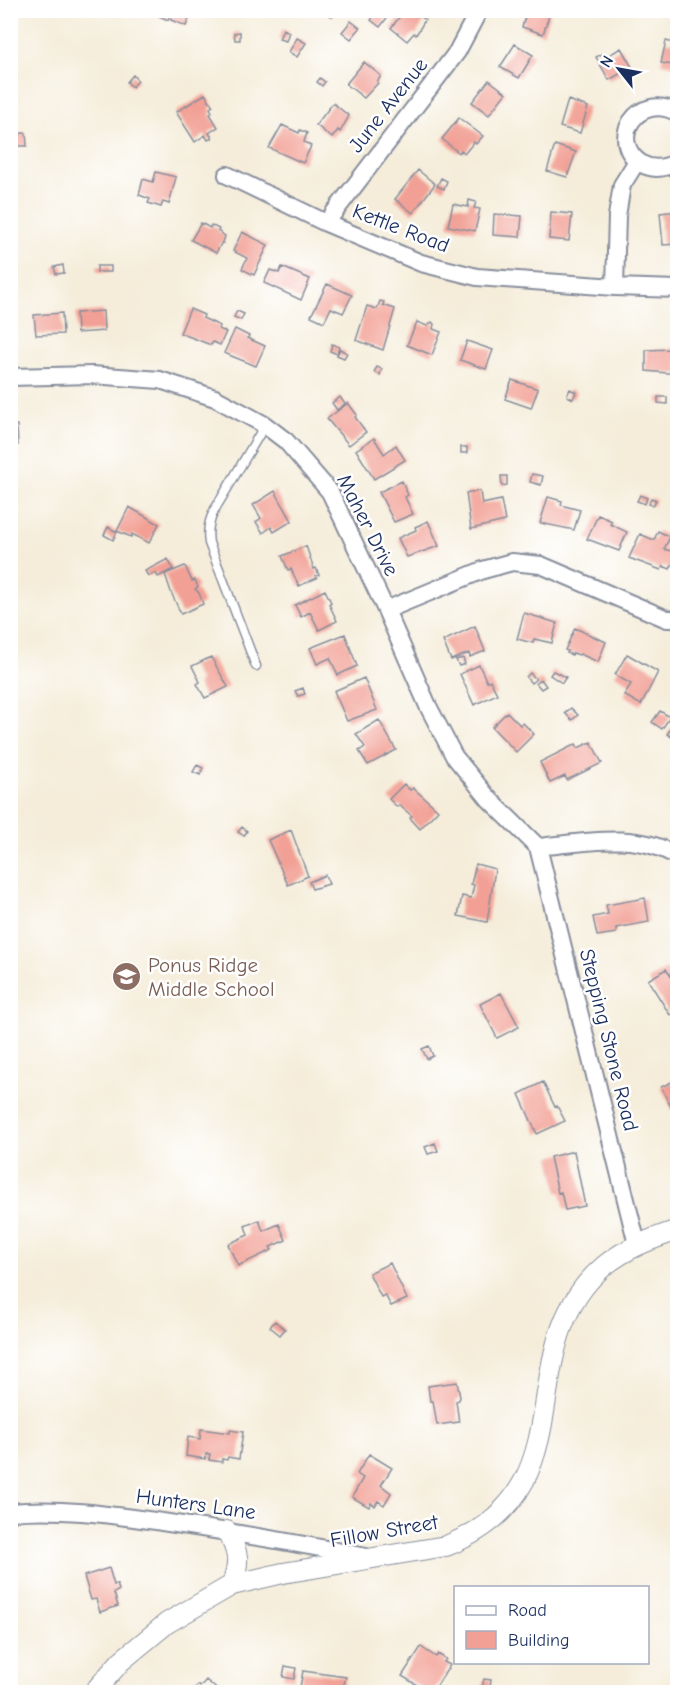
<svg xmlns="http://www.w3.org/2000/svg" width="688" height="1703" font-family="'Comic Neue',sans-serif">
  <rect width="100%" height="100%" fill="#fff"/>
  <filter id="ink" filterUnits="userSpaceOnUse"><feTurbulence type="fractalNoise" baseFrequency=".0167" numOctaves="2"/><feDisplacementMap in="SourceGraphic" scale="12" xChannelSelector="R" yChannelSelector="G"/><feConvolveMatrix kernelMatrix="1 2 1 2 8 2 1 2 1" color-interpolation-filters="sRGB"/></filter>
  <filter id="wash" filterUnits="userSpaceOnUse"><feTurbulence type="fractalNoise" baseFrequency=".008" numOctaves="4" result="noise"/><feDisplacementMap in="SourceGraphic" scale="24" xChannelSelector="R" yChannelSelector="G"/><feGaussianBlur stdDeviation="1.35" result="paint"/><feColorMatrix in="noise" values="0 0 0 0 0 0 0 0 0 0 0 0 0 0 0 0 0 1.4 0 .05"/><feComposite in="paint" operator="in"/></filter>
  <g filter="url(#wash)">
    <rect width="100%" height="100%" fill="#f5edda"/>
    <g id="blocks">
      <!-- building -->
      <path fill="#f2a095" d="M162,10L172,12L168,20L159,16Z
        M318,10H335L332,16Z
        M373,10H393L380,27L371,20L376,13Z
        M405,10H413L425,20L416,35L414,33L407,41L391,28Z
        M527,10H551L543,34L522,27Z
        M175,12L189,19L186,26L171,20Z
        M351,21L360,28L351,39L342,32Z
        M283,29L289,32L286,41L279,39Z
        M240,32V40H235L234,33Z
        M297,38L306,43L297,57L289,52Z
        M666,41L678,44V66L661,63Z
        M515,44L533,55L519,78L500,67Z
        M621,48L632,67L609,80L596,57L602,54L604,58Z
        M364,62L381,76L377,82L378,83L364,98L346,84Z
        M133,75L138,81L132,87L127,82Z
        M320,78L325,82L322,86L317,82Z
        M489,80L506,93L489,115L472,102Z
        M205,94L213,106L210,108L212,112L210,114L218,127L209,133L212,138L208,140L205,135L195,142L176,112Z
        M568,100L588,107L580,133L560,127Z
        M333,103L349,116L340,132L338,130L332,138L316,125Z
        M459,118L483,136L476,144L474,142L465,153L461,150L459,153L442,139Z
        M282,125L299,133L300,130L307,133L304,142L311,146L303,163L269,148Z
        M26,133L27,146H10V134Z
        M555,145L576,152L567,177L547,171Z
        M418,170L435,184L413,213L395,199Z
        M156,172L176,177L169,204L163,202L161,207L148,203L150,199L139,195L143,179L153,182Z
        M441,178L447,181L444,189L437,186Z
        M469,200L476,202L474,208L480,209L475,231L448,226L453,204L468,207Z
        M678,211V244L663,245L660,213Z
        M551,212L572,214L569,241L549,239Z
        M494,214L522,216L520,237L493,235Z
        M201,223L210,228L211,225L219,229L218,231L225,236L223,243L222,242L216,253L191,240Z
        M10,227H16V271H10Z
        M242,232L268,245L254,275L242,269L247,258L233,251Z
        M63,265L64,273L56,274L54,267Z
        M97,266H111V272H97Z
        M282,267L310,279L301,300L264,283L270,270L279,273Z
        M10,277H14L17,308V309L10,310Z
        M327,284L352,295L343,313L331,308L324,322L311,316Z
        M380,301L384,302L383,305L395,309L383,350L356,340L367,306L377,309Z
        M190,309L204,315L203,318L220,326L219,329L226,332L220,345L213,342L211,345L180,333Z
        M103,311L104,331L77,333L76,313Z
        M237,311L244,314L241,320L234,317Z
        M62,313L63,334L36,335L34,315Z
        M417,322L427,326L432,322L434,324L433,329L441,332L432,355L407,345Z
        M235,329L249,336L247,338L265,346L256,366L224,353Z
        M467,341L493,350L486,369L460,360Z
        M332,344L339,347L337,354L330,351Z
        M672,347H678V374L646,371V350L672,349Z
        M340,349L347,353L344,358L337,355Z
        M377,367L382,369L380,375L374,372Z
        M512,380L538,389L531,408L505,399Z
        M570,389L576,392L573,399L567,396Z
        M340,397L345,404L337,410L332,403Z
        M658,397H667V404L658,403Z
        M348,403L357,415L355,417L366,432L349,445L327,419Z
        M10,425H17L18,445L10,446Z
        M374,438L384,454L396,445L405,460L374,479L356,450Z
        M461,447H467V453H461Z
        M532,474L543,476L541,485L530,482Z
        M501,476H507V485L502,486Z
        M402,481L408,495L405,497L413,514L394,522L379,492Z
        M275,491L292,521L274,532L271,527L263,533L256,522L261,518L253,505Z
        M480,491L482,504L501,500L505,521L471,529L466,493Z
        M640,495L647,498L645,504L637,501Z
        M548,497L562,501L561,505L580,510L574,530L540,523Z
        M651,498L656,500L653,506L649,504Z
        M129,507L159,524L149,543L132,534L131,537L117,531Z
        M598,515L612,521L610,524L627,532L619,551L587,539Z
        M428,521L439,546L407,557L398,538L416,530L415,527Z
        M108,527L117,532L113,540L104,535Z
        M658,531L670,537L664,549L678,553L670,569L663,566L661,570L629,558L640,534L654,540Z
        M306,546L314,569L316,568L319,575L316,576L317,578L299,586L291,569L288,570L282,556Z
        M168,559L173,569L158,577L156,573L148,576L145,571Z
        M185,566L192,581L195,580L198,587L195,589L199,593L203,604L181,614L171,592L165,574Z
        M325,590L331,602L329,604L337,621L319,630L310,612L301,617L295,605Z
        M524,613L557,623L552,643L534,639L533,643L517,639Z
        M475,626L485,651L470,657L469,653L451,660L443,641Z
        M575,628L606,642L598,662L580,654L579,655L573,653L572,655L567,653L568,651L565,650Z
        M345,634L357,666L338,675L330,658L317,664L310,648Z
        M627,654L658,672L641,705L624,695L631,684L615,675Z
        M211,657L228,687L205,698L197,684L200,682L192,666Z
        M463,658L465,664L459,666L456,660Z
        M479,665L487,682L490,680L497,694L474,705L460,674Z
        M553,671L566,677L562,683L550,675Z
        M530,673L536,679L531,683L526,677Z
        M364,678L377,710L347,721L334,691Z
        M541,679L546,686L541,689L536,683Z
        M303,688L305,694L298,696L295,691Z
        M571,708L578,715L572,720L565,713Z
        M660,711L670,717L662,729L652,722Z
        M507,712L520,725L523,723L534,734L516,752L492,727Z
        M379,720L396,750L368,765L359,751L365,747L356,734Z
        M675,723L678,724V744L674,741L675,739L667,734Z
        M591,742L602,763L567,780L565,776L550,783L540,762L576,744L578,748Z
        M197,765L203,768L200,775L193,772Z
        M404,784L410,790L413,788L438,810L420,829L410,818L412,816L399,805L397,807L389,799Z
        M242,827L247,831L244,836L238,832Z
        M291,830L308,876L288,885L268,840Z
        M476,864L495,869L487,922L458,916L462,896L471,898L474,885L471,884Z
        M325,875L329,884L312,889L309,882Z
        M645,898L649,922L616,928V933L597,936L593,917L608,914L606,905Z
        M666,969L676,984L678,983V1011L670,1015L648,980Z
        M501,993L519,1027L497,1038L480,1004Z
        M429,1046L433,1056L427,1059L422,1049Z
        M678,1079V1121L661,1087Z
        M543,1082L555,1107L557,1106L565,1121L537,1134L519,1094Z
        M435,1143L438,1151L428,1154L425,1147Z
        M574,1151L585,1206L565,1210L561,1192L558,1193L550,1157Z
        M259,1220L263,1231L279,1224L286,1240L270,1247L272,1250L238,1266L228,1244L248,1235L245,1226Z
        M390,1263L407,1299L391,1306L385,1295L381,1297L369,1273Z
        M275,1321L285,1329L280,1335L270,1327Z
        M457,1382L460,1397L459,1400L456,1401L459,1422L437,1425L433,1401H430L428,1386Z
        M201,1429L230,1433V1430L243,1432L239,1459L228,1457L227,1460L222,1459V1462L209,1460L210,1454H206L205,1459L186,1456L188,1437L200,1439Z
        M369,1454L392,1468L381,1485L391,1493L384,1505L378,1501L375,1506L371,1503L369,1507L352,1497L363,1478L357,1474Z
        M109,1568L114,1585L117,1584L119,1590L114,1593L118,1606L100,1612L96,1599L91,1600L84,1576Z
        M421,1647L436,1657L438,1654L446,1659L444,1662L450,1665L433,1692H419L422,1688L402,1676Z
        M285,1666L296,1668L294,1679L283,1677Z
        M303,1671L346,1677L342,1692H299Z
        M484,1679L491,1680L489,1692H481Z
        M206,1680L220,1692H191L198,1685L200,1687Z"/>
    </g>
  </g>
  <g filter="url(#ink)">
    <use href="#blocks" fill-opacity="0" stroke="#888e9c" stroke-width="1.5"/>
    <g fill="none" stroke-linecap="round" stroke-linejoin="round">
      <defs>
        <path id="service" d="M256,666L209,543C207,530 209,521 215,509L265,425"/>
        <path id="minor" d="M678,113C637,90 606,142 642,164C654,171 666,168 678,162
          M227,175L326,223L421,263L477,277L615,287L678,289
          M326,223L457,52L479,10
          M615,287L617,216L622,185L637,161
          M10,377L92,375L160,380L215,398L265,425L286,441L330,492L386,610L428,706L454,756L489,799L538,847
          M386,610L483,570L512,562L541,565L667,619H678
          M538,847L637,1244
          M538,847C583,843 637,830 678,857
          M10,1512C61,1507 112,1515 162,1522C230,1532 298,1543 366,1557"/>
        <path id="tertiary" d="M227,1531C239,1553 240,1561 232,1585
          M94,1692L121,1661L167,1623L232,1585L283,1573L446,1546C593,1488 506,1350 604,1266C626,1248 651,1239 678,1230"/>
      </defs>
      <!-- service casing -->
      <use href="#service" stroke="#888e9c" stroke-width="11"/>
      <!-- minor casing -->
      <use href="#minor" stroke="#888e9c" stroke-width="20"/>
      <!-- tertiary casing -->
      <use href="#tertiary" stroke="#888e9c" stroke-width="22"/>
      <!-- service -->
      <use href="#service" stroke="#fff" stroke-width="8"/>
      <!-- minor -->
      <use href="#minor" stroke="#fff" stroke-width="16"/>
      <!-- tertiary -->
      <use href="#tertiary" stroke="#fff" stroke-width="20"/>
    </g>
  </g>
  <!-- icons -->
  <defs>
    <symbol id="school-disc" viewBox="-11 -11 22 22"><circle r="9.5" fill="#8d6e63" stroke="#fff"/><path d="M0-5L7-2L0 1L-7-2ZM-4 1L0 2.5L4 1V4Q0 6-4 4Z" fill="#fff"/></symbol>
  </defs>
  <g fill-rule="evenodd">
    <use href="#school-disc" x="110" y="960" width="33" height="33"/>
  </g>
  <g text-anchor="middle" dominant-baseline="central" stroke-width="5" stroke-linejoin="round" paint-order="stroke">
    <!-- street labels -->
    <g font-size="21" fill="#1b2f5e" stroke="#fff">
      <text transform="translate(388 105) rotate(-52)">June Avenue</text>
      <text transform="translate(401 228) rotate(21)">Kettle Road</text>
      <text transform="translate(368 525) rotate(63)">Maher Drive</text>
      <text transform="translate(609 1040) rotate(76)">Stepping Stone Road</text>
      <text transform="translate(196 1504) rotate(8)">Hunters Lane</text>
      <text transform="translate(384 1531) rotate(-10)">Fillow Street</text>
    </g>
    <!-- education labels -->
    <g font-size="21" fill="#785e54" stroke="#fff" text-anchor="start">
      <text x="148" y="965">Ponus Ridge<tspan x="148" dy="24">Middle School</tspan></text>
    </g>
  </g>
  <!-- margin -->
  <rect width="688" height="1703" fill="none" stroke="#fff" stroke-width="36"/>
  <!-- legend -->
  <rect x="454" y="1586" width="195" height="78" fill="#ffffff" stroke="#a4acbf" stroke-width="1.5"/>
  <rect x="466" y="1606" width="30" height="9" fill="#ffffff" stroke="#a4acbf" stroke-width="1.5"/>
  <text x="508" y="1616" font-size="18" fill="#1b2f5e">Road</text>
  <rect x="466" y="1631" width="30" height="18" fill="#f2a095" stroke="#a4acbf" stroke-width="1.5"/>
  <text x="508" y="1646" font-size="18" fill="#1b2f5e">Building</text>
  <!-- north arrow -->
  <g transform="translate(619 69) rotate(301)" stroke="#ffffff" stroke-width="4.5" paint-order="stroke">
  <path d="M0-4.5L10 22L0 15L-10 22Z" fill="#1b2f5e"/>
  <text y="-9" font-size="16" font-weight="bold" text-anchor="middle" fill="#1b2f5e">N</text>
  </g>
</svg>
